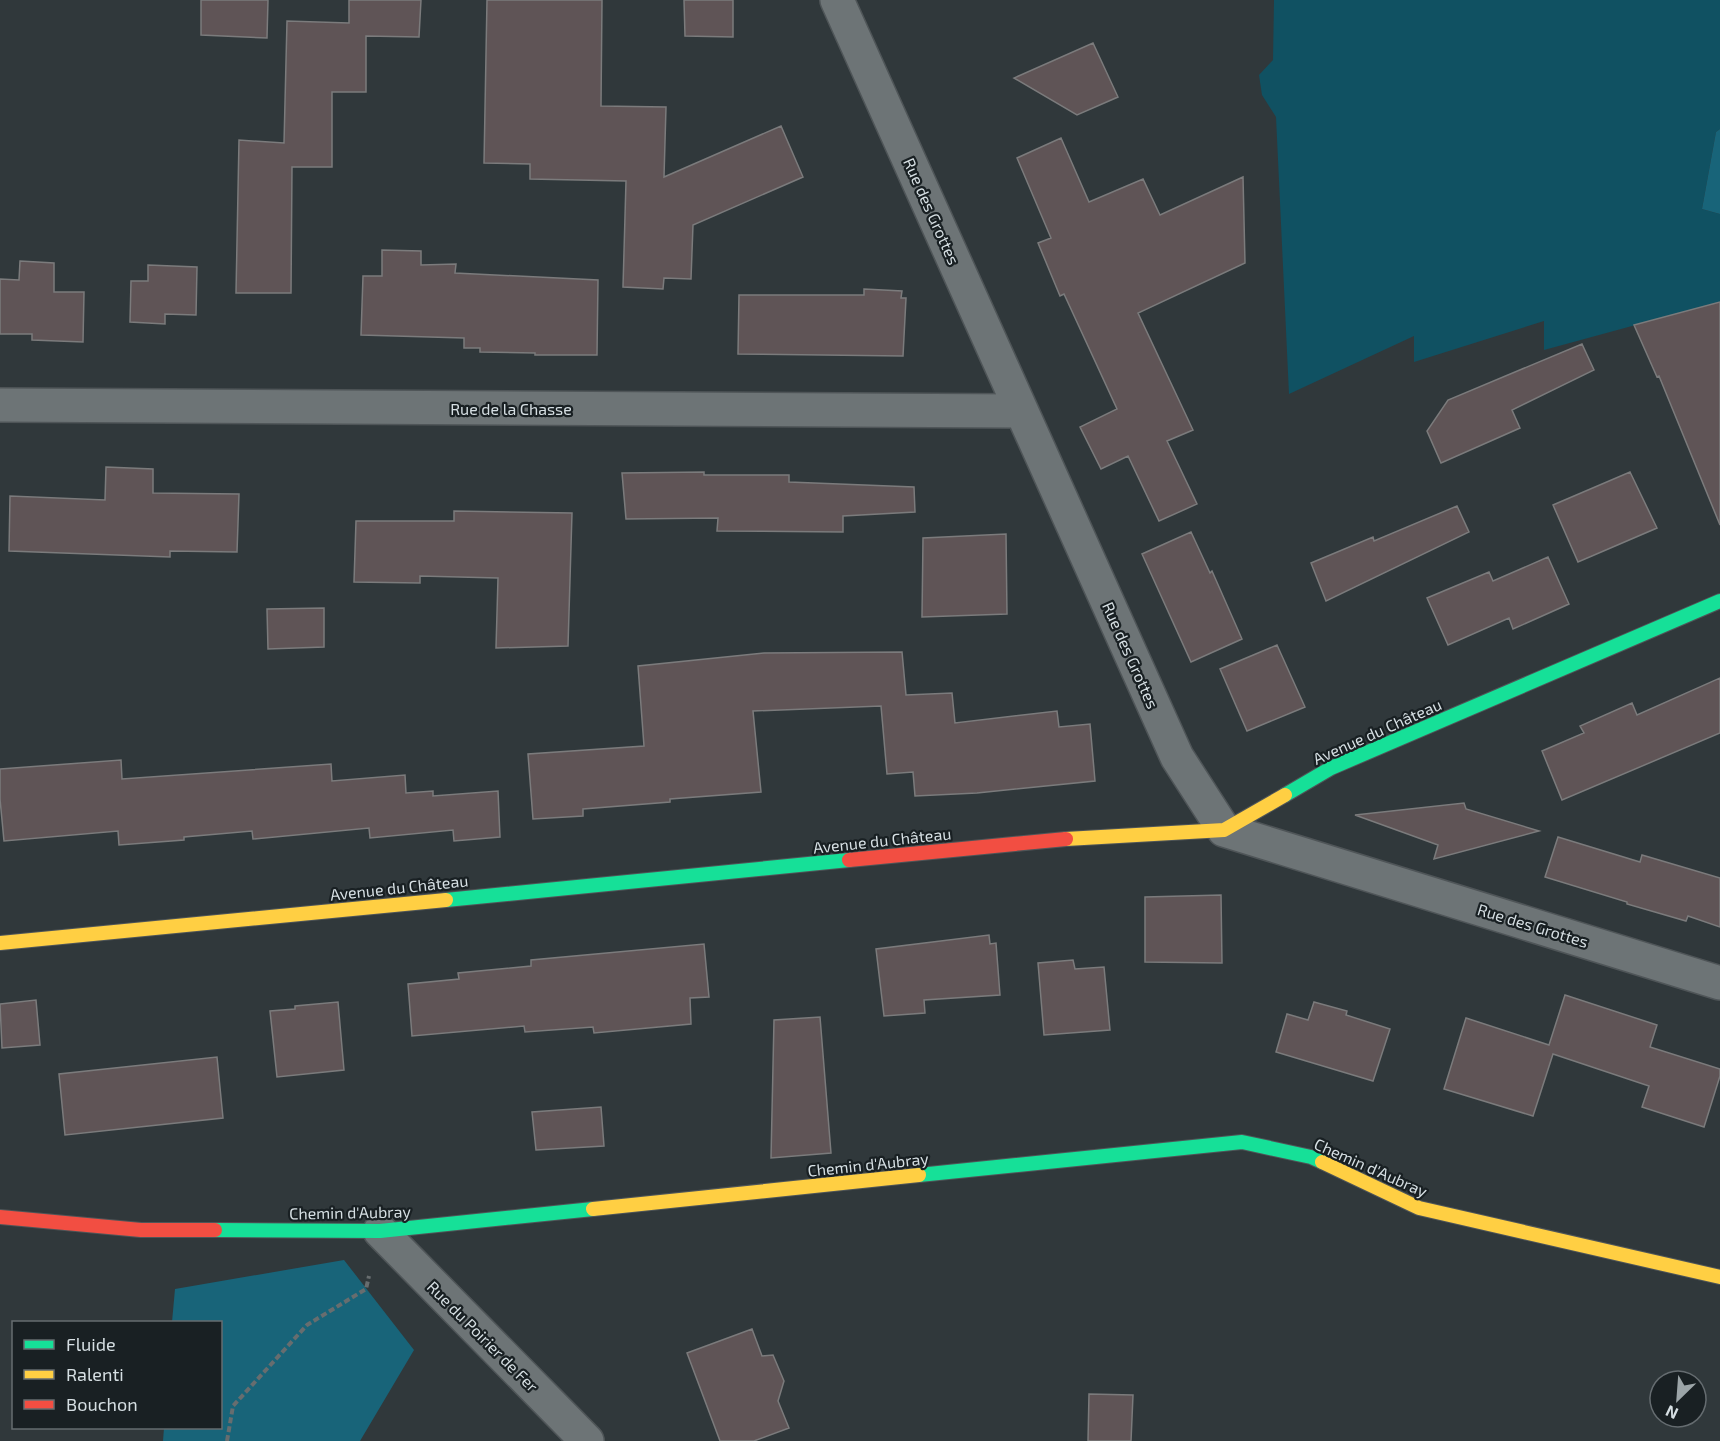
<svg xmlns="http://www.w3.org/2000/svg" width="1720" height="1441" font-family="'Exo 2',sans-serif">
  <rect width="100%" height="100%" fill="#30383b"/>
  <!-- green -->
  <path fill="#105162" d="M1274,0H1720V129L1716,132L1702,209L1720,214V302L1544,350V321L1414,362V336L1289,394L1276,117L1262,95L1259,75L1273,60Z"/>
  <!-- forest -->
  <path fill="#186479" d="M1720,129V214L1702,209L1716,132Z
    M344,1260L414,1350L360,1441H163L164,1428H220V1322H172L175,1289Z"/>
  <!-- building -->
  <path fill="#5f5456" stroke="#7b7b7c" stroke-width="1.5" d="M201,0H268L267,38L201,35Z
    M349,0H421L419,37L366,36V92H332V167H292L291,293H236L239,140L284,143L287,21L349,23Z
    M487,0H602L601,106L666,107L664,177L781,126L803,177L693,225L691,279L664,278L663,289L623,287L626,181L530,179V164L484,163Z
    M684,0H733V37L685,36Z
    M1093,43L1118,97L1077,115L1014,78Z
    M1061,138L1089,202L1143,179L1160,215L1243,177L1245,263L1138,313L1193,430L1167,441L1197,504L1159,521L1128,456L1101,469L1080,427L1117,409L1064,294L1060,296L1038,243L1051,238L1017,158Z
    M382,250L421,251V265L456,264L455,273L598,280L597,355H535V353L480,352V348H464V338L361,335L363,276H382Z
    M20,261L54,263V292H84L83,342L32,340V334H0V279L19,280Z
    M148,265L197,267L196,315L165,314V324L130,322L131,281H148Z
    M864,289L902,291L901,298H906L903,356L738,354L739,295H864Z
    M1720,302V525L1659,376L1657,377L1634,325Z
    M1582,344L1594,370L1512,410L1520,428L1441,463L1427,431L1448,400Z
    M106,467L153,469V493L239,494L237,552L170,551V557L9,551L10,496L105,500Z
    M704,472V475H789V482L914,487L915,512L843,516V532L717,531L718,518L626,519L622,473Z
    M1630,472L1657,528L1578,562L1553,505Z
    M1457,506L1469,532L1326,601L1311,563L1373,537L1374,541Z
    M454,511L572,513L568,646L496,648L498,578L420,576V583L354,582L356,521H454Z
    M1191,532L1210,573L1212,571L1242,639L1191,662L1142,554Z
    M1006,534L1007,614L922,617L923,538Z
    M1548,557L1569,604L1513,629L1509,618L1448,645L1427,598L1489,572L1493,581Z
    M324,608V647L268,649L267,609Z
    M1277,645L1305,707L1247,731L1220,669Z
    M902,652L906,695L952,693L955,723L1057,711L1059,727L1090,724L1095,781L977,793L915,796L913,772L887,774L881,706L753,711L761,792L670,799V802L583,809V816L533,819L528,754L644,746L638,666L764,653Z
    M1720,678V733L1562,800L1542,751L1584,733L1580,726L1632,703L1637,715Z
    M121,760L122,779L331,764L332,781L405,775L406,793L433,791V796L498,791L500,837L454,841L453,830L370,838L369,828L253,839L252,831L184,837V840L119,845L118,831L4,841L0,799V769Z
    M1464,803L1466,809L1539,831L1434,859L1438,845L1355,815Z
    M1558,837L1640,862L1642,855L1720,878V927L1688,916L1686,921L1627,904V902L1545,877Z
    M1221,895L1222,963L1145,962V897Z
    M989,935L990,944L996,943L1000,995L924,1000L925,1013L884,1016L876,949Z
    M704,944L709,997L690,998L691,1024L594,1033L593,1027L525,1032L524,1026L412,1036L408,984L459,979L458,973L531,966V960Z
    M1073,960L1075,969L1104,967L1110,1030L1044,1035L1038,963Z
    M1565,995L1657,1025L1650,1047L1720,1069V1076L1704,1127L1642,1107L1649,1086L1553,1054L1533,1116L1444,1089L1466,1018L1549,1045Z
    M36,1000L40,1045L2,1048L0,1004Z
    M338,1002L344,1070L277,1077L270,1011L295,1009V1006Z
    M1314,1002L1347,1011L1346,1015L1390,1029L1373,1081L1276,1052L1287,1014L1308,1020Z
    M820,1017L831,1153L771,1158L774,1020Z
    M217,1057L223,1118L65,1135L59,1074Z
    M601,1107L604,1146L536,1150L532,1112Z
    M752,1329L762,1356L773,1355L784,1381L778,1401L789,1428L754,1441H720L687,1353Z
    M1089,1394L1133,1395L1131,1441H1088Z"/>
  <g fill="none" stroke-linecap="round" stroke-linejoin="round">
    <defs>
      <path id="street" d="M837,0L1177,757L1224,830L1720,983
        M0,405L1021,411
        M380,1231L587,1441"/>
      <path id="fast" d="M1285,795L1331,768L1720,601
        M446,900L849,860
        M919,1175L1242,1142L1311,1157L1322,1162
        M215,1230L380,1231L593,1209"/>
      <path id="slow" d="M1066,839L1224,830L1285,795
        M0,943L446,900
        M1322,1162L1419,1208L1720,1277
        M593,1209L919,1175"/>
      <path id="jam" d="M849,860L1066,839
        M0,1217L141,1230H215"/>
    </defs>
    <!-- street casing -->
    <use href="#street" stroke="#4f5558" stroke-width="36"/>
    <!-- fast casing -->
    <use href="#fast" stroke="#4f5558" stroke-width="16"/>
    <!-- slow casing -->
    <use href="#slow" stroke="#4f5558" stroke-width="16"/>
    <!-- jam casing -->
    <use href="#jam" stroke="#4f5558" stroke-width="16"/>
    <!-- path -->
    <path stroke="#676d6f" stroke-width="4" stroke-dasharray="6 3" stroke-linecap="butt" d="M227,1441L233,1406L307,1325L366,1289L369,1276"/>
    <!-- street -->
    <use href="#street" stroke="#6d7476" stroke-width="33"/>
    <!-- fast -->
    <use href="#fast" stroke="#16e098" stroke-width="14"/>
    <!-- slow -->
    <use href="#slow" stroke="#ffcf43" stroke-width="14"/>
    <!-- jam -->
    <use href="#jam" stroke="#f24e42" stroke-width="14"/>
  </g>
  <g text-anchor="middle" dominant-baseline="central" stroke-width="4.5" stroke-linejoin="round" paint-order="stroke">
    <!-- street labels -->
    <g font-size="16" fill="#d6dfe3" stroke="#192023">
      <text transform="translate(932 211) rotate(66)">Rue des Grottes</text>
      <text x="511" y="408">Rue de la Chasse</text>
      <text transform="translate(1131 655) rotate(66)">Rue des Grottes</text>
      <text transform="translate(1377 731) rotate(-24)">Avenue du Château</text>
      <text transform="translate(882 840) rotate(-6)">Avenue du Château</text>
      <text transform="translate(399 887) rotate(-6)">Avenue du Château</text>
      <text transform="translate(1533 925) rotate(17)">Rue des Grottes</text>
      <text transform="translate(868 1164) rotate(-6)">Chemin d'Aubray</text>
      <text transform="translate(1371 1167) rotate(24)">Chemin d'Aubray</text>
      <text transform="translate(350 1212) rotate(-1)">Chemin d'Aubray</text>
      <text transform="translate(483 1336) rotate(45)">Rue du Poirier de Fer</text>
    </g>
  </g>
  <!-- legend -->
  <rect x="12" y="1321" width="210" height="108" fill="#192023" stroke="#656c70" stroke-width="1.5"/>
  <rect x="24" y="1340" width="30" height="9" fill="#16e098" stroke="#656c70" stroke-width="1.5"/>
  <text x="66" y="1351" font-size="18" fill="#d6dfe3">Fluide</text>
  <rect x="24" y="1370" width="30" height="9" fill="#ffcf43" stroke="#656c70" stroke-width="1.5"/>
  <text x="66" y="1381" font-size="18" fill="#d6dfe3">Ralenti</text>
  <rect x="24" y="1400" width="30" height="9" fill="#f24e42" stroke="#656c70" stroke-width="1.5"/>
  <text x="66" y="1411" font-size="18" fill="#d6dfe3">Bouchon</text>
  <!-- north arrow -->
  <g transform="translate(1678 1399) rotate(205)"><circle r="28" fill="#192023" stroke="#656c70" stroke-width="1.5"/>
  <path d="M0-4.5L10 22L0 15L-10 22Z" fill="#9ca5a8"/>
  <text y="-9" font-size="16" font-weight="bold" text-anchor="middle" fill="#d6dfe3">N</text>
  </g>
</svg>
